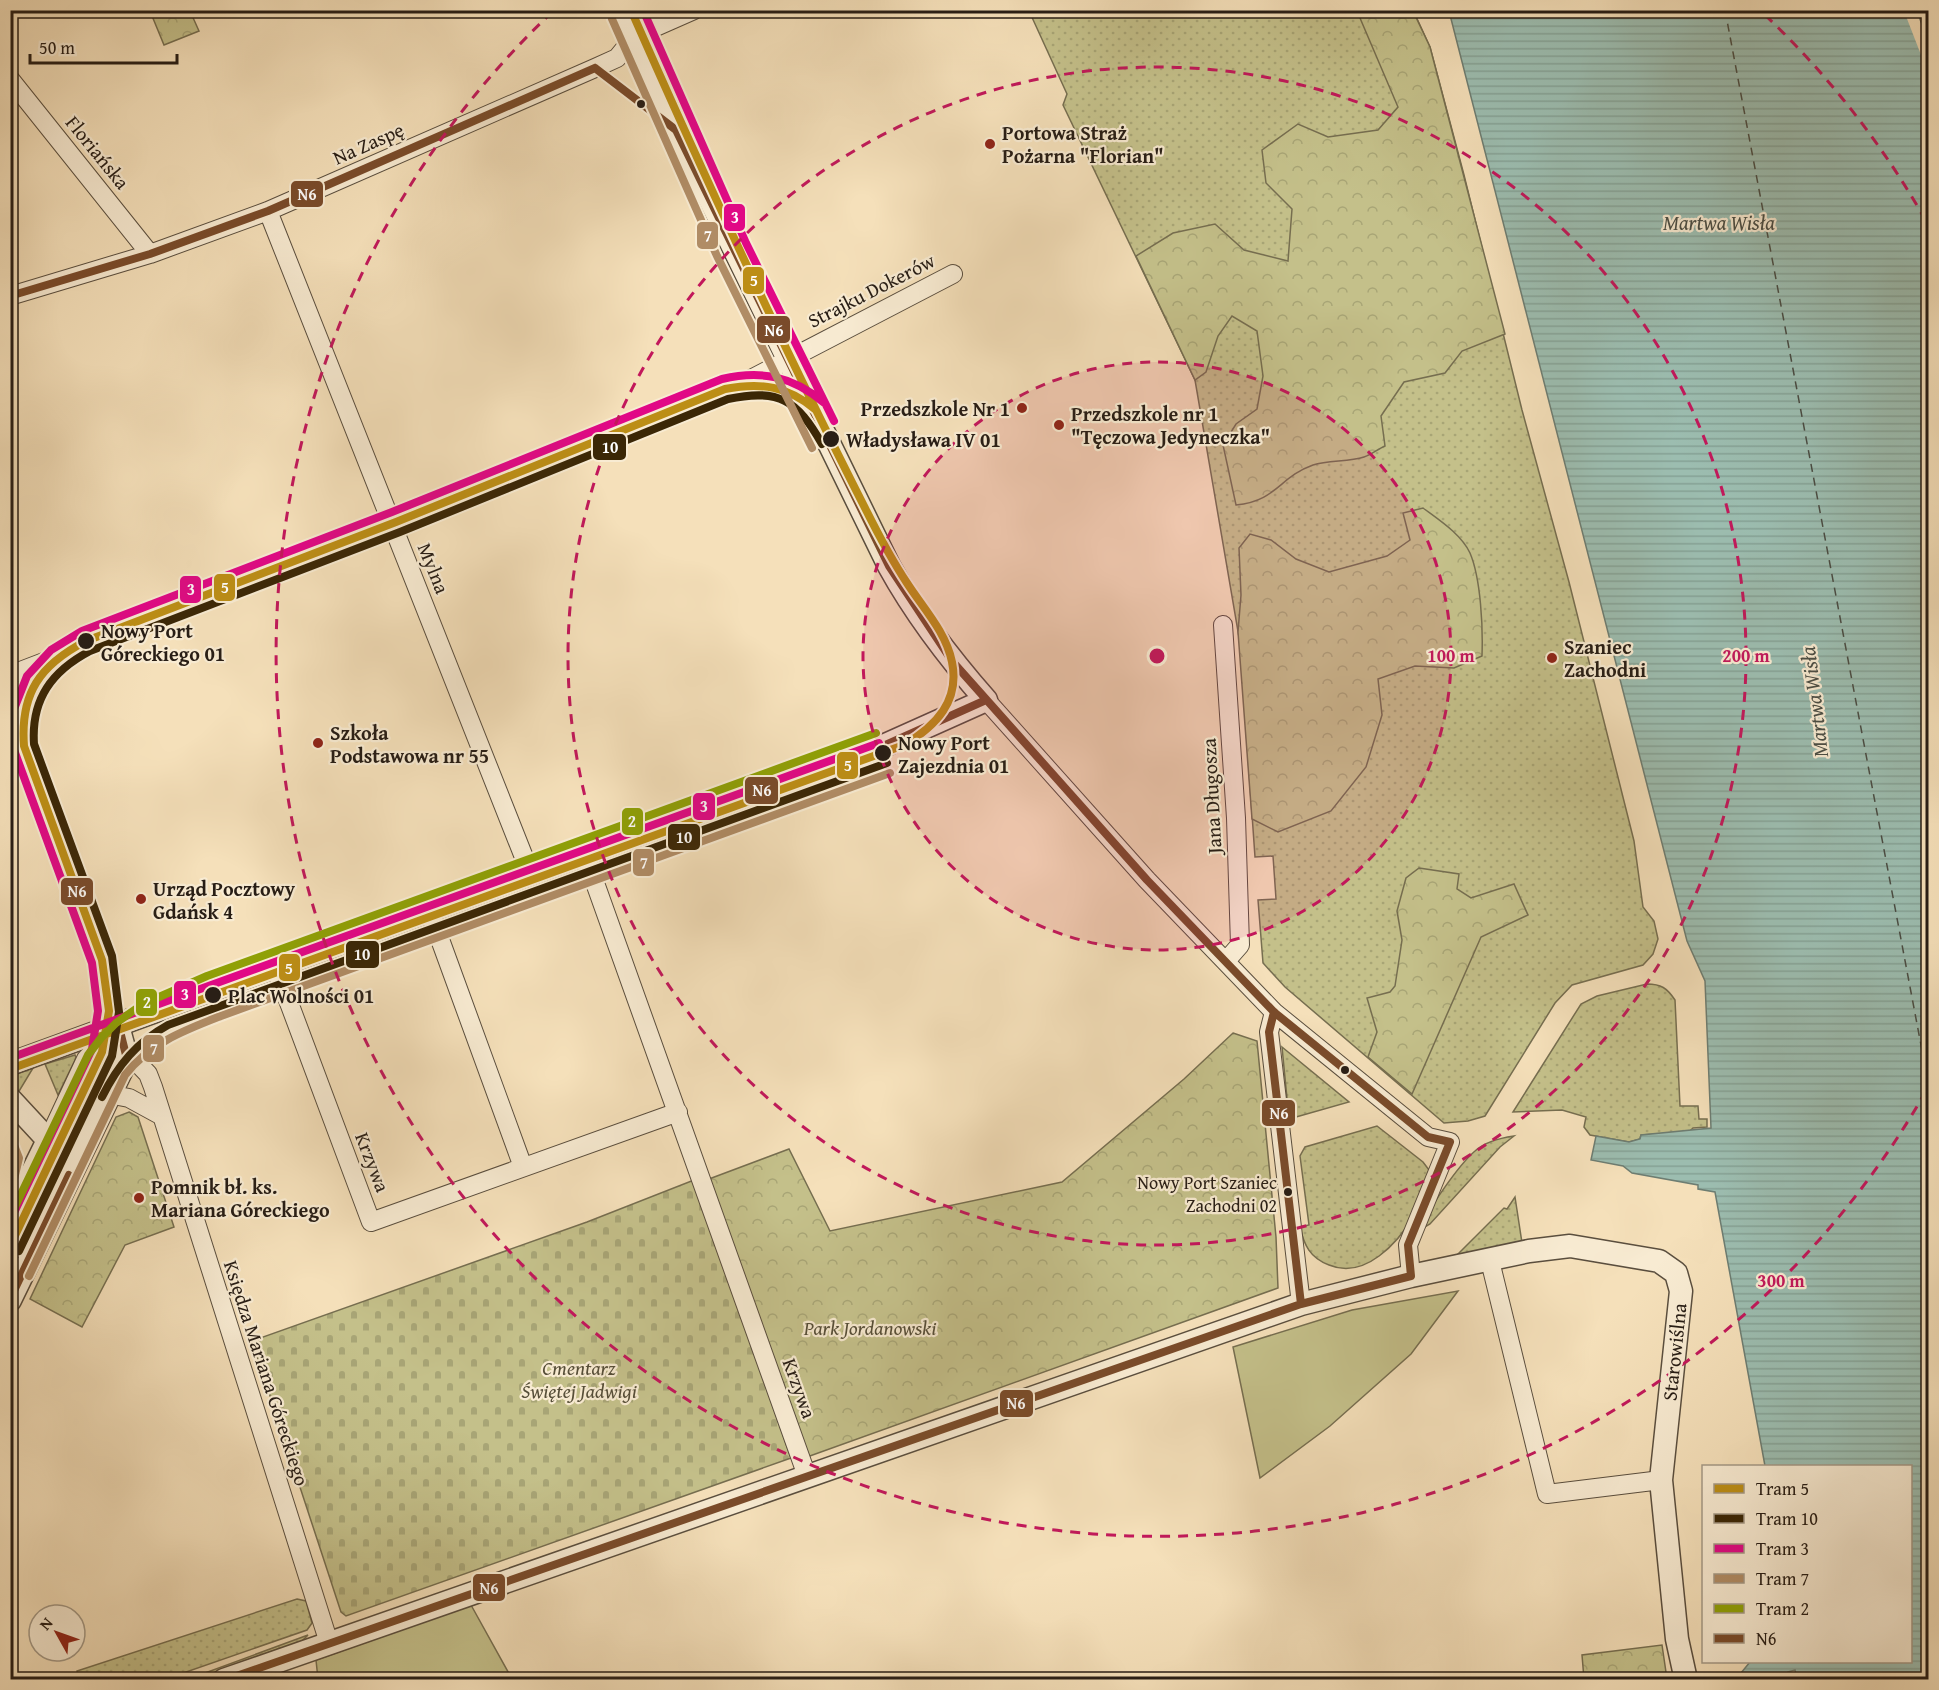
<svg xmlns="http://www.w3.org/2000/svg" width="1939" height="1690" font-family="'Gentium Book Plus',serif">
  <defs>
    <pattern id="grass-dots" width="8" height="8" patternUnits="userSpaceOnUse" patternTransform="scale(1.5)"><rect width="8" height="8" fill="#c4c08a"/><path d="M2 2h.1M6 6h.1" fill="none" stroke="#a8a576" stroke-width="1.8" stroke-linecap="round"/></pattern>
    <pattern id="forest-crowns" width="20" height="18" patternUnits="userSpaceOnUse" patternTransform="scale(1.5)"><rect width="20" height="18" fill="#c4c08a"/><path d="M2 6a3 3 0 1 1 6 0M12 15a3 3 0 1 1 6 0" fill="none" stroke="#a8a576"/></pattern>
    <pattern id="cemetery-stones" width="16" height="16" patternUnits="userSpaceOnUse" patternTransform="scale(1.5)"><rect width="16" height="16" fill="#c4c08a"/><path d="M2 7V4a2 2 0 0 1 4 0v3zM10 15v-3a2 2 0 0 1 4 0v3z" fill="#a8a576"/></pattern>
    <pattern id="water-rules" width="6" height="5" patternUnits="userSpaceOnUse" patternTransform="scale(1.5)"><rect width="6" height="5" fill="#9cbdb0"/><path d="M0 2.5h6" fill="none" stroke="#86a296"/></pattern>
  </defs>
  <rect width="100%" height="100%" fill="#f5e0ba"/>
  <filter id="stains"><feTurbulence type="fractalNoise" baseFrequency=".00333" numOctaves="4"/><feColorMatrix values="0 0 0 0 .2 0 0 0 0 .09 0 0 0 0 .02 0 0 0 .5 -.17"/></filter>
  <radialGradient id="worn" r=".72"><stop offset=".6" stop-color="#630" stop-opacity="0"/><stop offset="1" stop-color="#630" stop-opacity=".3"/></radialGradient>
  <!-- grass -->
  <path fill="url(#grass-dots)" stroke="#766e50" stroke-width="1.5" d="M1033,10H1413L1430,47L1464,175L1522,410L1569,582L1634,841L1643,907L1654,921L1658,939L1653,954L1643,965L1572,985L1555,1003L1485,1116L1468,1121L1444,1123L1285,987L1263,963L1258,900L1276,899L1273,856L1255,857L1240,643L1195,380L1063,105L1067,94L1030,13Z
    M1916,11H1928V42Z
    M1647,984C1661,984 1667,988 1675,1000L1680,1106H1698L1699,1119H1707V1127L1693,1128L1689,1132L1641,1135L1640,1139L1629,1142L1590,1135L1584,1127L1586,1117L1562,1110L1513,1112L1581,1004L1597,996Z
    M1282,1047L1349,1102L1289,1119Z
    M75,1055L76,1058L58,1095L45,1064Z
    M33,1068L18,1093L11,1088L10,1076Z
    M1377,1126L1423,1162L1429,1170C1425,1184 1422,1202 1415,1214C1398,1243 1365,1280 1329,1265C1310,1258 1304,1245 1300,1227L1309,1225L1300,1156L1305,1147Z
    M1514,1136L1500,1147L1430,1224L1423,1228C1425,1211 1461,1163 1475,1151C1485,1142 1500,1138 1514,1136Z
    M1515,1197L1522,1243L1456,1256L1504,1208L1507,1209Z
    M297,1599L306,1601L312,1623L307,1630L166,1679H79L77,1671Z
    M308,1635L301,1642L196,1679L186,1680Z"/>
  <!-- forest -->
  <path fill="url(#forest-crowns)" stroke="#766e50" stroke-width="1.5" d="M150,11H190L199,31L164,45Z
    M1357,11H1413L1430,47L1505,334L1462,351L1445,373L1404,382L1381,416L1385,446C1378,449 1371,455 1364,457C1348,462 1329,460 1313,465C1279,477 1277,501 1236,505L1223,445L1236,424L1257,409L1263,376L1257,331L1232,316L1218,336L1206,372L1195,380L1136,256L1173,233L1215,224L1244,250L1288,261L1292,209L1266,183L1262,150L1298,124L1328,137L1378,130L1398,107Z
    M1423,508C1439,520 1461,534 1470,553C1481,579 1483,628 1482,656L1454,668L1415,666L1378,679L1382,715L1366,767L1331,811L1278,832L1252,819L1238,632L1241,595L1239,548L1250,534L1271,540L1296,559L1329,572L1387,556L1410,540L1403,513Z
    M1419,868L1459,874L1457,889L1471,898L1514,884L1528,915L1481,937L1412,1094L1368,1057L1377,1032L1367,998L1390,992L1395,986L1402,940L1397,911L1406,878Z
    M1233,1033L1257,1041L1276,1237L1278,1288L807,1457L709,1179L789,1149L830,1231L1062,1182L1184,1079Z
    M129,1112L138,1117L174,1227L125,1245L82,1327L30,1299L116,1117Z
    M11,1125L18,1145L11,1160Z
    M1662,1645L1667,1679H1584L1582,1655Z"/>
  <!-- cemetery -->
  <path fill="url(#cemetery-stones)" stroke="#766e50" stroke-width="1.5" d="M694,1180L791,1458L346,1616L341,1612L252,1341L587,1222Z"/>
  <!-- garden -->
  <path fill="#c4c08a" stroke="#766e50" stroke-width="1.5" d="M1458,1291L1411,1354L1330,1426L1260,1478L1233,1347L1352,1310Z
    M471,1605L512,1679H318L316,1660Z"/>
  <!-- water -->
  <path fill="url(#water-rules)" stroke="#6d7d72" stroke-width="1.5" d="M1449,11H1916L1928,42V1679H1797L1795,1670L1788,1672L1790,1679H1736L1750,1662H1910V1466H1765L1715,1192L1698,1189V1185L1632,1173L1623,1166L1591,1160L1596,1136L1629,1142L1640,1139L1641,1135L1711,1128L1705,981L1687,941Z"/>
  <!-- pier -->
  <path fill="#f5e0ba" d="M1904,11H1916L1928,42V73Z"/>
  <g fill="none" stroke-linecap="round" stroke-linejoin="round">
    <!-- ferry -->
    <path stroke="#4a4d44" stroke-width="1.5" stroke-dasharray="8 6" stroke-linecap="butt" d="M1725,10L1928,1082"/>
    <defs>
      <path id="minor" d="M10,79L150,254
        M268,211L531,875
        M10,296L150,254L268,211L595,68L617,58L635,36L694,10
        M1223,625L1236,818L1240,945L1226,961
        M10,675L394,528L726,392L953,274
        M986,700L1147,880L1274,1012L1428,1137L1450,1142L1408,1245L1411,1276
        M10,709L102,960L118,1026L86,1059L48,1140
        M585,855L807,1476
        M430,912L523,1167
        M276,968L371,1222L678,1112
        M1274,1012L1269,1032L1301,1304
        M124,1049L148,1074L153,1087L329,1643
        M108,1094L129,1098L162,1116
        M1490,1261L1547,1494L1661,1480"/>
      <path id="tertiary" d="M10,1064L881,747L986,700C949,658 916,615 889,566L676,130L624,10
        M10,1099L48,1140L10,1218
        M10,1300L127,1059L118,1026
        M224,1680L1301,1304L1411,1276L1529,1251L1570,1246L1659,1261L1676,1273L1681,1291L1661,1480L1677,1639L1686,1680"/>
    </defs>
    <!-- minor casing -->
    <use href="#minor" stroke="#5a4e3e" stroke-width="20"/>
    <!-- tertiary casing -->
    <use href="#tertiary" stroke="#5a4e3e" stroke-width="25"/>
    <!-- minor -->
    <use href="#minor" stroke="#f8ebd2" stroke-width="18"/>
    <!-- tertiary -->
    <use href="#tertiary" stroke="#f8ebd2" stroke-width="22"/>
    <defs>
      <path id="bus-1" d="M10,296L150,254L268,211L595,68
        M10,710L102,960L127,1059L118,1075
        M1274,1012L1269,1032L1301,1304
        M10,1217L86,1059L118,1026L881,747L986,700
        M10,1299L69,1175
        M225,1680L1301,1304L1411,1276L1408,1245L1450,1142L1428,1137L1274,1012L1147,880L952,661L889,566L676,130L595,68"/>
    </defs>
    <!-- bus-1 casing -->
    <use href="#bus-1" stroke="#f8ebd2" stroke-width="12"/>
    <!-- bus-1 -->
    <use href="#bus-1" stroke="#7a4b2a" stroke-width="8"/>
    <defs>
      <path id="tram-1" d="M10,1069L904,745C936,726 960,701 952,662C946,632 923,608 907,583C891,559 878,534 865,508C782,345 705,178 631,10
        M10,1246L102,1052L109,1011L102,960L24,746C20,693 40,665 86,641L396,522L725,389C761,382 788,386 816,410"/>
      <path id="tram-2" d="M102,1097C118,1065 137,1042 168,1025L887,763
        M19,1251L112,1056L119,1012L112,956L34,744C31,699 52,671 90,651L400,532L728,399C779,388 797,400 822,444"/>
      <path id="tram-3" d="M643,10L746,243L834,421
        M10,1058L879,743
        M10,1221L92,1049L98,1011L92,963L14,750L12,729L14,709L27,676L51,650L82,631L392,512L722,379C761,370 792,376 823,402"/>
      <path id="tram-4" d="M612,19L717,256L812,448
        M10,1135L19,1158L10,1196
        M29,1276L125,1075C150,1043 185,1030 221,1016L890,773"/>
      <path id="tram-5" d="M10,1217L88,1055L101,1038L116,1023L143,1004L207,976L876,733"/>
    </defs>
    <!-- tram-1 casing -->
    <use href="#tram-1" stroke="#f8ebd2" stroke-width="12"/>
    <!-- tram-2 casing -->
    <use href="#tram-2" stroke="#f8ebd2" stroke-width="12"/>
    <!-- tram-3 casing -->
    <use href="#tram-3" stroke="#f8ebd2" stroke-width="12"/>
    <!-- tram-4 casing -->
    <use href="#tram-4" stroke="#f8ebd2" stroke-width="12"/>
    <!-- tram-5 casing -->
    <use href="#tram-5" stroke="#f8ebd2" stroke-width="12"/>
    <!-- tram-1 -->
    <use href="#tram-1" stroke="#bc8e16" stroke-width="8"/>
    <!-- tram-2 -->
    <use href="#tram-2" stroke="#3b2706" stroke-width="8"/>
    <!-- tram-3 -->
    <use href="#tram-3" stroke="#e10886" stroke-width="8"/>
    <!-- tram-4 -->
    <use href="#tram-4" stroke="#b08c65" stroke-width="8"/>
    <!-- tram-5 -->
    <use href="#tram-5" stroke="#8fa006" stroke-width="8"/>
  </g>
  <!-- distance rings -->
  <circle cx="1157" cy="656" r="294" fill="#c2185b" fill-opacity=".12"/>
  <g fill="none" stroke="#c2185b" stroke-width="3" stroke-dasharray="10 8">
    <circle cx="1157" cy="656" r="294"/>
    <circle cx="1157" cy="656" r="589"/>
    <path d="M1926 1091A883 883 0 1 1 549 15M1765 15A883 883 0 0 1 1926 221"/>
  </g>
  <!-- markers -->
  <g fill="#271d15" stroke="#f8ebd2" stroke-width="2">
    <circle cx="641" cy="104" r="5"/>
    <circle cx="831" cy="439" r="9"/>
    <circle cx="86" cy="641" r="9"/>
    <circle cx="883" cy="753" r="9"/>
    <circle cx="213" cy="995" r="9"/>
    <circle cx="1345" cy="1070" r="5"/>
    <circle cx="1288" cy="1192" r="5"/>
  </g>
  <g fill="#8f2418" stroke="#f8ebd2" stroke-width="2">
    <circle cx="990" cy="144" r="6"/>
    <circle cx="1022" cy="408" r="6"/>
    <circle cx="1059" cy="425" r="6"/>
    <circle cx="1552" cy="658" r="6"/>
    <circle cx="318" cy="743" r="6"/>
    <circle cx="141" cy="899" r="6"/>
    <circle cx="139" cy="1198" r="6"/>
  </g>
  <g text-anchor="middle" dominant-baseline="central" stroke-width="4.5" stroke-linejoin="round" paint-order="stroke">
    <!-- bus labels -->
    <g font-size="18" fill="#271d15" stroke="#f8ebd2" text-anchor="end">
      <text x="1277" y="1182">Nowy Port Szaniec<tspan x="1277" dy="23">Zachodni 02</tspan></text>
    </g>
    <!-- poi labels -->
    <g font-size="20" font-weight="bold" fill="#271d15" stroke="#f8ebd2" text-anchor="start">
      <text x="1002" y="132">Portowa Straż<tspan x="1002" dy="23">Pożarna "Florian"</tspan></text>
      <text x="1010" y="408" text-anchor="end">Przedszkole Nr 1</text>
      <text x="1071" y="413">Przedszkole nr 1<tspan x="1071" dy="23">"Tęczowa Jedyneczka"</tspan></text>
      <text x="1564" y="646">Szaniec<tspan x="1564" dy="23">Zachodni</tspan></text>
      <text x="330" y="732">Szkoła<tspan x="330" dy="23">Podstawowa nr 55</tspan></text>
      <text x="153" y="888">Urząd Pocztowy<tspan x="153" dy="23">Gdańsk 4</tspan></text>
      <text x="151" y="1186">Pomnik bł. ks.<tspan x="151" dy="23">Mariana Góreckiego</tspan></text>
    </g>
    <!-- street labels -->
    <g font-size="20" fill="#271d15" stroke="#f8ebd2">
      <text transform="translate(368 143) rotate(-24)">Na Zaspę</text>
      <text transform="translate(98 152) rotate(51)">Floriańska</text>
      <text transform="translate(871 290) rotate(-27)">Strajku Dokerów</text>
      <text transform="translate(434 568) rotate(68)">Mylna</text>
      <text transform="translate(1211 796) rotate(-93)">Jana Długosza</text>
      <text transform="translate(373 1162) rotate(69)">Krzywa</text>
      <text transform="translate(1674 1352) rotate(-84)">Starowiślna</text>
      <text transform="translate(267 1373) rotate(72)">Księdza Mariana Góreckiego</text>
      <text transform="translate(800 1388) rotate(70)">Krzywa</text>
    </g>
    <!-- stop labels -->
    <g font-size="20" font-weight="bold" fill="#271d15" stroke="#f8ebd2" text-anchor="start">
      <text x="846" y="439">Władysława IV 01</text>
      <text x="101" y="630">Nowy Port<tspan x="101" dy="23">Góreckiego 01</tspan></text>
      <text x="898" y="742">Nowy Port<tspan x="898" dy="23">Zajezdnia 01</tspan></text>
      <text x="228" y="995">Plac Wolności 01</text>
    </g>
    <!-- park labels -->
    <g font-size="20" font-style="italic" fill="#564e38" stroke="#f8ebd2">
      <text x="870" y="1327">Park Jordanowski</text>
      <text x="579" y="1367">Cmentarz<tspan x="579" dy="23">Świętej Jadwigi</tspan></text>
    </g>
    <!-- water labels -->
    <g font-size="21" font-style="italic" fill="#4a4d44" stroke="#f8ebd2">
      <text x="1719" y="222">Martwa Wisła</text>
      <text transform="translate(1814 702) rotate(-97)">Martwa Wisła</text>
    </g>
  </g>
  <circle cx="1157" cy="656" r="9" fill="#c2185b" stroke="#f8ebd2" stroke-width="3"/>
  <g font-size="18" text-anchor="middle" font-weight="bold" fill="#c2185b" stroke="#f8ebd2" stroke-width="4.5" stroke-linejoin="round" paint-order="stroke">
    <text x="1451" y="662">100 m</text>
    <text x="1746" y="662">200 m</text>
    <text x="1781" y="1287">300 m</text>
  </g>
  <g stroke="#f8ebd2" stroke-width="2">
    <rect x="290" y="180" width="34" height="28" rx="6" fill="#7a4b2a"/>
    <rect x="723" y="203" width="23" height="29" rx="6" fill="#e10886"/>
    <rect x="696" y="221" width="23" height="29" rx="6" fill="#b08c65"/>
    <rect x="742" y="266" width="23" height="29" rx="6" fill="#bc8e16"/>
    <rect x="756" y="315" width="35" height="29" rx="6" fill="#7a4b2a"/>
    <rect x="592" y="433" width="35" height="28" rx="6" fill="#3b2706"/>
    <rect x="213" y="573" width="23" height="29" rx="6" fill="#bc8e16"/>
    <rect x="179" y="575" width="23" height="29" rx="6" fill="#e10886"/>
    <rect x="836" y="751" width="23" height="29" rx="6" fill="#bc8e16"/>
    <rect x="744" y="776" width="35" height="29" rx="6" fill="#7a4b2a"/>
    <rect x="692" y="792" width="24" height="29" rx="6" fill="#e10886"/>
    <rect x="621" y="807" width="23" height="29" rx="6" fill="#8fa006"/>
    <rect x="667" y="823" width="34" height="28" rx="6" fill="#3b2706"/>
    <rect x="632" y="848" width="23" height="29" rx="6" fill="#b08c65"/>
    <rect x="60" y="877" width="34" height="29" rx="6" fill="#7a4b2a"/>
    <rect x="345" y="940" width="35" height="29" rx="6" fill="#3b2706"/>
    <rect x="278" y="953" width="23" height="29" rx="6" fill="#bc8e16"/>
    <rect x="173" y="980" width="24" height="29" rx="6" fill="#e10886"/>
    <rect x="135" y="988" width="23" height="29" rx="6" fill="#8fa006"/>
    <rect x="142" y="1034" width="23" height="29" rx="6" fill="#b08c65"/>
    <rect x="1261" y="1099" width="35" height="28" rx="6" fill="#7a4b2a"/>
    <rect x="999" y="1389" width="35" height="29" rx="6" fill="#7a4b2a"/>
    <rect x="472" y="1573" width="34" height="29" rx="6" fill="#7a4b2a"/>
  </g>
  <g font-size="16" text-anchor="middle" font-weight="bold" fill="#fff">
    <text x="307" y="200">N6</text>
    <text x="735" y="223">3</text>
    <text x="708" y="241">7</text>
    <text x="754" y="286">5</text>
    <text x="774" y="336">N6</text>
    <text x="610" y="453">10</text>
    <text x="225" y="593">5</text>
    <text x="191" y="595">3</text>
    <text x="848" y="771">5</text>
    <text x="762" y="796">N6</text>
    <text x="704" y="812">3</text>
    <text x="632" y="827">2</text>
    <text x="684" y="843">10</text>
    <text x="644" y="868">7</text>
    <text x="77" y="897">N6</text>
    <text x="362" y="960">10</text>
    <text x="289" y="974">5</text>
    <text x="185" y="1000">3</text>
    <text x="147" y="1008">2</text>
    <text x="154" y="1054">7</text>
    <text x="1279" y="1119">N6</text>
    <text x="1016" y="1409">N6</text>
    <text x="489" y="1594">N6</text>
  </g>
  <!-- margin -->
  <rect width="1939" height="1690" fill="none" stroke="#f5e0ba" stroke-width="36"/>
  <rect x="12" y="12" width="1915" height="1666" fill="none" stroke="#271d15" stroke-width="3"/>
  <rect x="18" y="18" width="1903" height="1654" fill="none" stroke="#271d15" stroke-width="1.5"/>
  <!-- legend -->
  <rect x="1702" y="1465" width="210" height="198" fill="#f8ebd2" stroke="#a49986" stroke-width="1.5"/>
  <rect x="1714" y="1484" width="30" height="9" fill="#bc8e16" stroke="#a49986" stroke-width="1.5"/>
  <text x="1756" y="1495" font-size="18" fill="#271d15">Tram 5</text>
  <rect x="1714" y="1514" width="30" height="9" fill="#3b2706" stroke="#a49986" stroke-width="1.5"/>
  <text x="1756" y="1525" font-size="18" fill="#271d15">Tram 10</text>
  <rect x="1714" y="1544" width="30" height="9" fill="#e10886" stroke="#a49986" stroke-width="1.5"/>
  <text x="1756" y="1555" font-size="18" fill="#271d15">Tram 3</text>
  <rect x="1714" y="1574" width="30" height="9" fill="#b08c65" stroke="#a49986" stroke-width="1.5"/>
  <text x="1756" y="1585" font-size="18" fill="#271d15">Tram 7</text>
  <rect x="1714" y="1604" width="30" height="9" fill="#8fa006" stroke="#a49986" stroke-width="1.5"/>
  <text x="1756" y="1615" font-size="18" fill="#271d15">Tram 2</text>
  <rect x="1714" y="1634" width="30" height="9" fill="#7a4b2a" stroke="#a49986" stroke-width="1.5"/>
  <text x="1756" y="1645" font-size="18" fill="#271d15">N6</text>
  <!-- north arrow -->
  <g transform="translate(57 1633) rotate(310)"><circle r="28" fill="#f8ebd2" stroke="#a49986" stroke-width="1.5"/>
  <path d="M0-4.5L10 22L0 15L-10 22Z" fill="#8f2418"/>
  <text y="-9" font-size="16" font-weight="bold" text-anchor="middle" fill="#271d15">N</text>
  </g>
  <!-- scale -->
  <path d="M30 54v9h147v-9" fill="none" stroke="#271d15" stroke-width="3"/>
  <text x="39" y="54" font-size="18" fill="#271d15" stroke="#f8ebd2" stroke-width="4.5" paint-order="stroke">50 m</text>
  <rect width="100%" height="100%" filter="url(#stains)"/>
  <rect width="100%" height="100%" fill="url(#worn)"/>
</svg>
